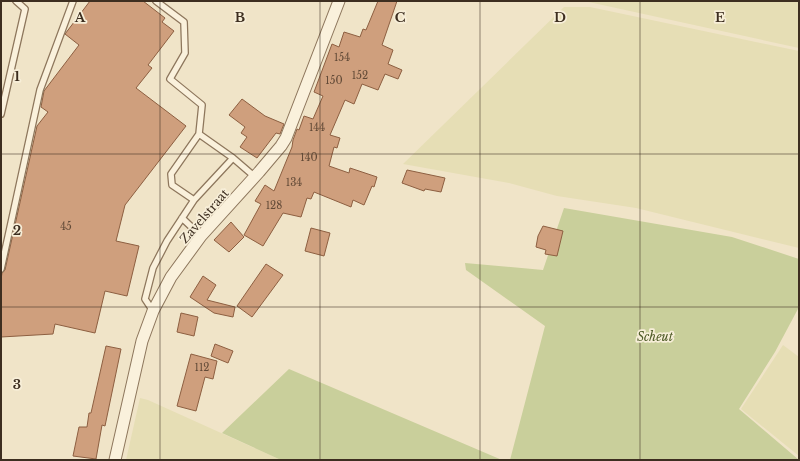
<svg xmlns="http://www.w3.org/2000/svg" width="800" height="461" font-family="'Libre Baskerville',serif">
  <rect width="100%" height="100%" fill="#f0e4c8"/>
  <!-- farmland -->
  <path fill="#e6deb5" d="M584,1H799V48Z
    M564,7H590L799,51V248L636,208L557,196L509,183L403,164Z
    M783,345L799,357V456L741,409Z
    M140,398L148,400L281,460H126Z"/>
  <!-- green -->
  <path fill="#c9cf9b" d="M564,208L732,237L799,259V307L775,352L739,409L799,460H510L545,326L466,270L465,263L543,270Z
    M289,369L502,460H281L222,433Z"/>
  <!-- building -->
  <path fill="#cf9f7d" stroke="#8d5f41" d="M90,1H143L165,18L162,22L174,31L148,65L152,68L136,88L186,126L125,205L116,241L139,246L127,296L105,291L95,333L55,324L53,334L1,337V279L2,273L5,270L37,126L48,112L41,107L44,91L79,45L65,34Z
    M378,1H397L382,45L393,50L388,64L402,70L398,79L385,74L378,90L362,84L354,104L345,100L330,135L340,138L337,148L334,147L329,166L349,173L350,168L377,177L374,187L372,186L364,205L353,200L351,207L314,192L311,199L307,198L301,217L283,213L263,246L244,235L261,204L255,201L265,185L274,191L292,147L293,140L297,129L299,130L304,116L313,119L323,96L314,92L332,44L339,47L344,32L360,37L363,29L366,30Z
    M242,99L265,116L284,124L280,134L276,133L257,158L240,147L247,137L241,133L245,127L229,115Z
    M407,170L445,178L441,192L425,189L424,191L402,183Z
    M231,222L244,237L229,252L214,240Z
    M543,226L563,231L557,256L545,254L546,250L536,247L538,236Z
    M311,228L330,233L324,256L305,251Z
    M266,264L283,275L252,317L237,306Z
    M203,276L216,285L207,300L235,307L233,317L214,313L190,297Z
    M181,313L198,317L194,336L177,332Z
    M215,344L233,351L228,363L211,356Z
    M106,346L121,349L105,426L102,425L96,459L73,456L79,427H87L89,413H91Z
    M191,354L217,361L213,379L205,377L196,411L177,406Z"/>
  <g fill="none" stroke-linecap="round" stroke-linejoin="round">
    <defs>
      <path id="service" d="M156,1L184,22L185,53L170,79L202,105L199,134L233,158L255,177
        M1,114L25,9L16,1
        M199,134L171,174L172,185L194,200L233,158
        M182,218L201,236
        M1,269L40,90L73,1
        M153,311L145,299L153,268L167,241L194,200"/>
      <path id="minor" d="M115,460L142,341L153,311L171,277L201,236L259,172L281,146L286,138L339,1"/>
    </defs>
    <!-- service casing -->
    <use href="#service" stroke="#8d765c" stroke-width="8"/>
    <!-- minor casing -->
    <use href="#minor" stroke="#8d765c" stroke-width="13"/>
    <!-- service -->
    <use href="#service" stroke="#faf1dc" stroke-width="5.5"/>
    <!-- minor -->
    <use href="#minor" stroke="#faf1dc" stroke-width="11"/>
  </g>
  <!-- grid -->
  <path fill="none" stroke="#3d2e20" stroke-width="1" stroke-opacity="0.55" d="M160,1V460M320,1V460M480,1V460M640,1V460M1,154H799M1,307H799"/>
  <g text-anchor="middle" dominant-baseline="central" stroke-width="3.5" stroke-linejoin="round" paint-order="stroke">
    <!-- number labels -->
    <g font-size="10" fill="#624a37">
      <text x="342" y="57">154</text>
      <text x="360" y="75">152</text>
      <text x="334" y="80">150</text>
      <text x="317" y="127">144</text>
      <text x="309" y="157">140</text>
      <text x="294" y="182">134</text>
      <text x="274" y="205">128</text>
      <text x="66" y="226">45</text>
      <text x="202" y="367">112</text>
    </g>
    <!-- street labels -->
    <g font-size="12" fill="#3d2e20" stroke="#f7eed8">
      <text transform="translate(204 216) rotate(-49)">Zavelstraat</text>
    </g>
    <!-- park labels -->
    <g font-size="12" font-style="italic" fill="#4d5a26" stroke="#f7eed8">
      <text x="655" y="336">Scheut</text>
    </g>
  </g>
  <g font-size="13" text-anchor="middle" font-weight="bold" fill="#3d2e20" stroke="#f7eed8" stroke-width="3.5" stroke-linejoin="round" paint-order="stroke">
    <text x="80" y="22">A</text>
    <text x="240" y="22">B</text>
    <text x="400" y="22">C</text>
    <text x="560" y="22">D</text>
    <text x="720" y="22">E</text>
    <text x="17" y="81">1</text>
    <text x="17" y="235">2</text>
    <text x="17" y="389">3</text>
  </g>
  <!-- border -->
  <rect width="800" height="461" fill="none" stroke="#3d2e20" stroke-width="4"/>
</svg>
